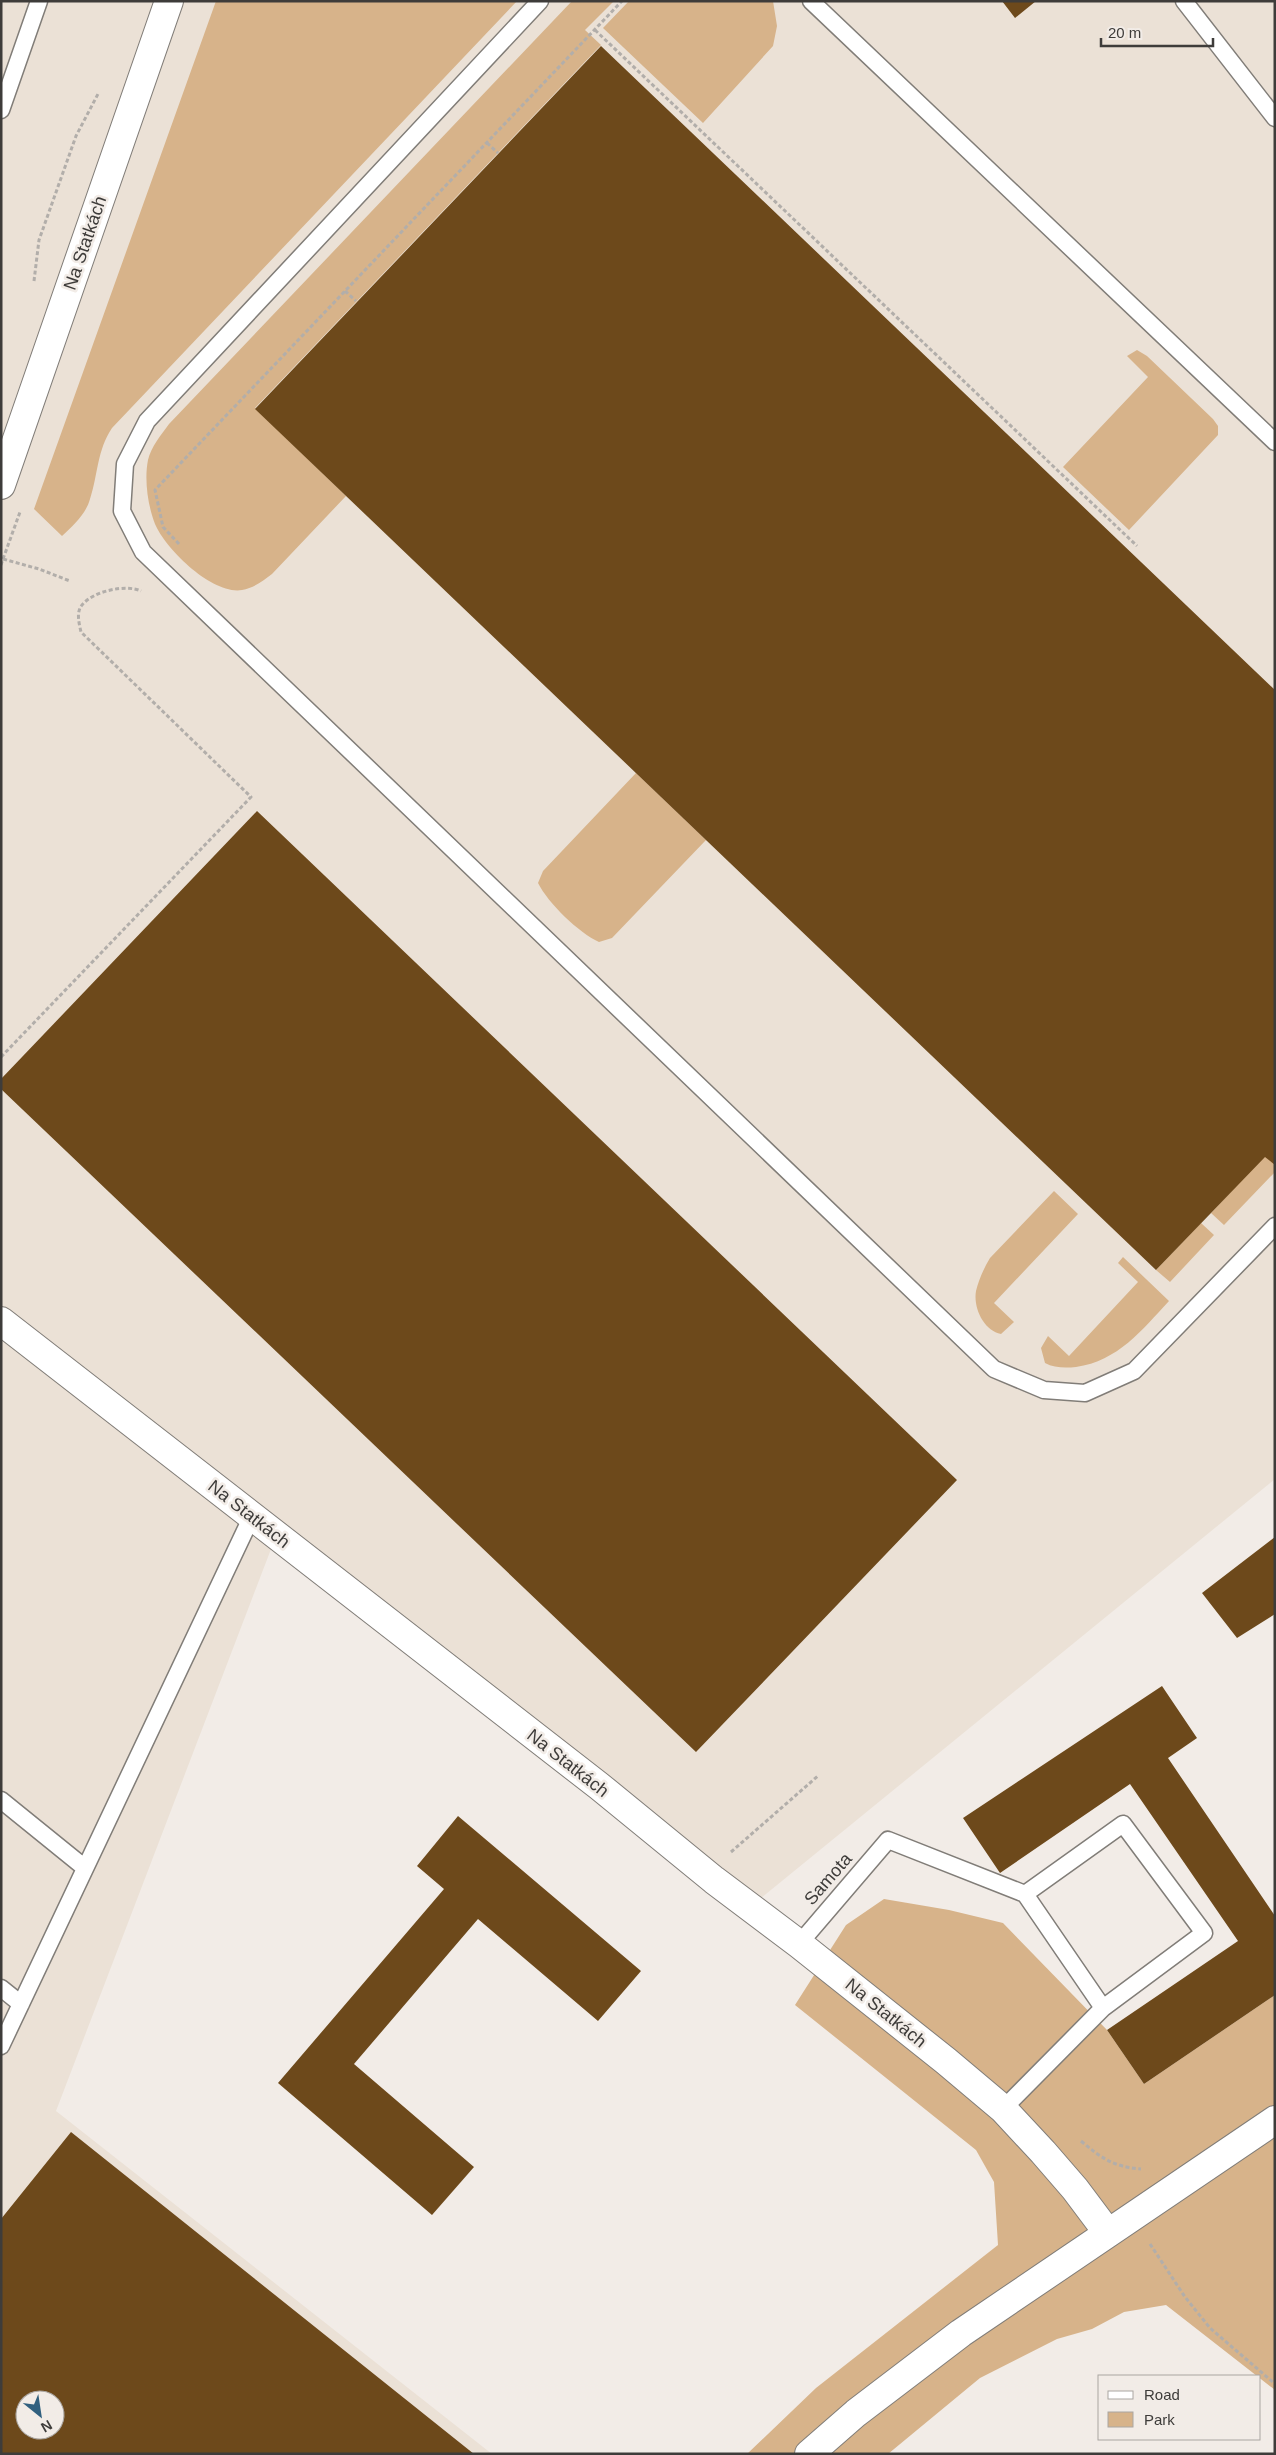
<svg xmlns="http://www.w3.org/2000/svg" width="1276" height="2455" font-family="Helvetica,sans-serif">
  <rect width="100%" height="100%" fill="#f2ece7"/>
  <!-- built -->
  <path fill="#ebe1d6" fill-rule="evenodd" d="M1,1H1275V1479L750,1907L276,1536L56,2111L492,2454H1ZM25,2400H55V2430H25Z"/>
  <!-- green -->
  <path fill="#d7b38a" d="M216,1H517L112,428C97,450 98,475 90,499C86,514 73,526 62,536L34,509Z
    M572,1H614L585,30L601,45L255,408L346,496L272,574C264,580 254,588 242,590C213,595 166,550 155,524C148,506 144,480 148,460C151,447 161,435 169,424Z
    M629,1H773L777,26L773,46L703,123L603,28Z
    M1137,350L1147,356L1213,419L1218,426V435L1129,530L1063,467L1148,377L1127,356Z
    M636,773L706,840L612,938L599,942C579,933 548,903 538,883L543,871Z
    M1265,1155L1275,1164V1172L1224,1225L1211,1213Z
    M1054,1191L1078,1214L994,1303L1014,1322L1001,1334C984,1331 973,1308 976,1291C979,1279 984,1268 990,1258Z
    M1201,1223L1214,1235L1170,1282L1156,1270Z
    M1123,1257L1169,1301C1142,1330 1118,1361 1076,1367C1065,1368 1054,1368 1045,1363L1041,1348L1048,1336L1069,1356L1138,1282L1118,1263Z
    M884,1899L949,1910L1003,1923L1107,2030L1144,2084L1275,1995V2390L1166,2305L1124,2312L1092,2329L1057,2339L980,2378L888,2454H747L816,2388L998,2245L994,2182L976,2150L795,2005L846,1925Z"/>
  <!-- building -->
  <path fill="#6d491b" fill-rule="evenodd" d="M1002,1H1036L1015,18Z
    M601,46L1275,690V1165L1265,1157L1156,1270L255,409Z
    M257,811L957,1480L696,1752L1,1089V1079Z
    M1275,1537V1614L1237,1638L1202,1593Z
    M1162,1686L1197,1738L1168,1758L1275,1916V1995L1144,2084L1107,2030L1238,1941L1130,1784L1000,1873L963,1818Z
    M458,1816L641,1971L598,2021L478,1919L354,2064L474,2167L432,2215L278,2083L444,1889L417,1866Z
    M71,2132L474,2454H1V2219ZM25,2400H55V2430H25Z"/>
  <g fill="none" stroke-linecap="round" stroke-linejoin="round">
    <defs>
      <path id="service" d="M540,1L147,421L125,464L122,511L143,552L994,1369L1044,1390L1085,1393L1134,1371L1275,1226
        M811,1L1275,442
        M1184,1L1275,118
        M1,110L39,1
        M1,1800L85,1868
        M799,1944L888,1840L1025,1894
        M1,1988L21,2004
        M1,2046L252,1516
        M1003,2109L1103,2008L1204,1933L1123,1824L1025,1894L1103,2008"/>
      <path id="minor" d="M1,485L169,1
        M1,1321L599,1786L714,1880L799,1944L946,2061L1003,2109L1043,2152L1075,2189L1108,2233
        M809,2454L856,2413L961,2333L1275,2120"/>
    </defs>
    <!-- service casing -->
    <use href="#service" stroke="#817d78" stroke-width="19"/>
    <!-- minor casing -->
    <use href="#minor" stroke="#817d78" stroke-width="30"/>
    <!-- path -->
    <path stroke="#b2aeaa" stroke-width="3" stroke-dasharray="4 2.5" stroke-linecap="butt" d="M595,30L1137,546
      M487,143L498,153
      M34,281L39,240L76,136L99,92
      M345,291L356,301
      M179,544L163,527L155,490L622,1
      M3,559L20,512
      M1,565L3,559L39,569L70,581
      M1,1057L251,797L81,632C79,623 76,612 82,605C93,591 126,584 141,591
      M731,1852L819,1775
      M1081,2141C1101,2158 1114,2167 1141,2169
      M1150,2244L1185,2297L1210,2328L1275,2384"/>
    <!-- service -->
    <use href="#service" stroke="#fff" stroke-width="16"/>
    <!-- minor -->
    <use href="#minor" stroke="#fff" stroke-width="28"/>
  </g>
  <g text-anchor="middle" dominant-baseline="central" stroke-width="5" stroke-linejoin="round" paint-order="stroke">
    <!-- street labels -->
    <g font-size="18" fill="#3e3c3a" stroke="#f2ece7">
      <text transform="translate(85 243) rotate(-71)">Na Statkách</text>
      <text transform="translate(249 1514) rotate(38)">Na Statkách</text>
      <text transform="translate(568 1763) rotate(38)">Na Statkách</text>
      <text transform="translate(828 1879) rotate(-49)">Samota</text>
      <text transform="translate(886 2013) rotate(39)">Na Statkách</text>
    </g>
  </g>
  <!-- border -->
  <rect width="1276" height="2455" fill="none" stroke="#3e3c3a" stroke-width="5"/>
  <!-- legend -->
  <rect x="1098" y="2375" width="162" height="65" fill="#f2ece7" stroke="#aaa6a2"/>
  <rect x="1108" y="2391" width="25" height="8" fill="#ffffff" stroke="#aaa6a2"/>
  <text x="1144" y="2400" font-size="15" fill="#3e3c3a">Road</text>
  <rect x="1108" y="2412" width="25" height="15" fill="#d7b38a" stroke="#aaa6a2"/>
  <text x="1144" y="2425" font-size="15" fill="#3e3c3a">Park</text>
  <!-- north arrow -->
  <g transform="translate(40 2415) rotate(150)"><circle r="24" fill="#f2ece7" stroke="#aaa6a2"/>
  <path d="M0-4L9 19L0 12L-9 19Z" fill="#31607f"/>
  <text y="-8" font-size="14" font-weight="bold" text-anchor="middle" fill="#3e3c3a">N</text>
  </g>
  <!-- scale -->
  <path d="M1101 38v8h112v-8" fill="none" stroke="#3e3c3a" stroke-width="2.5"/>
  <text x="1108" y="38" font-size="15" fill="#3e3c3a" stroke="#f2ece7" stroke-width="4" paint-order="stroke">20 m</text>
</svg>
